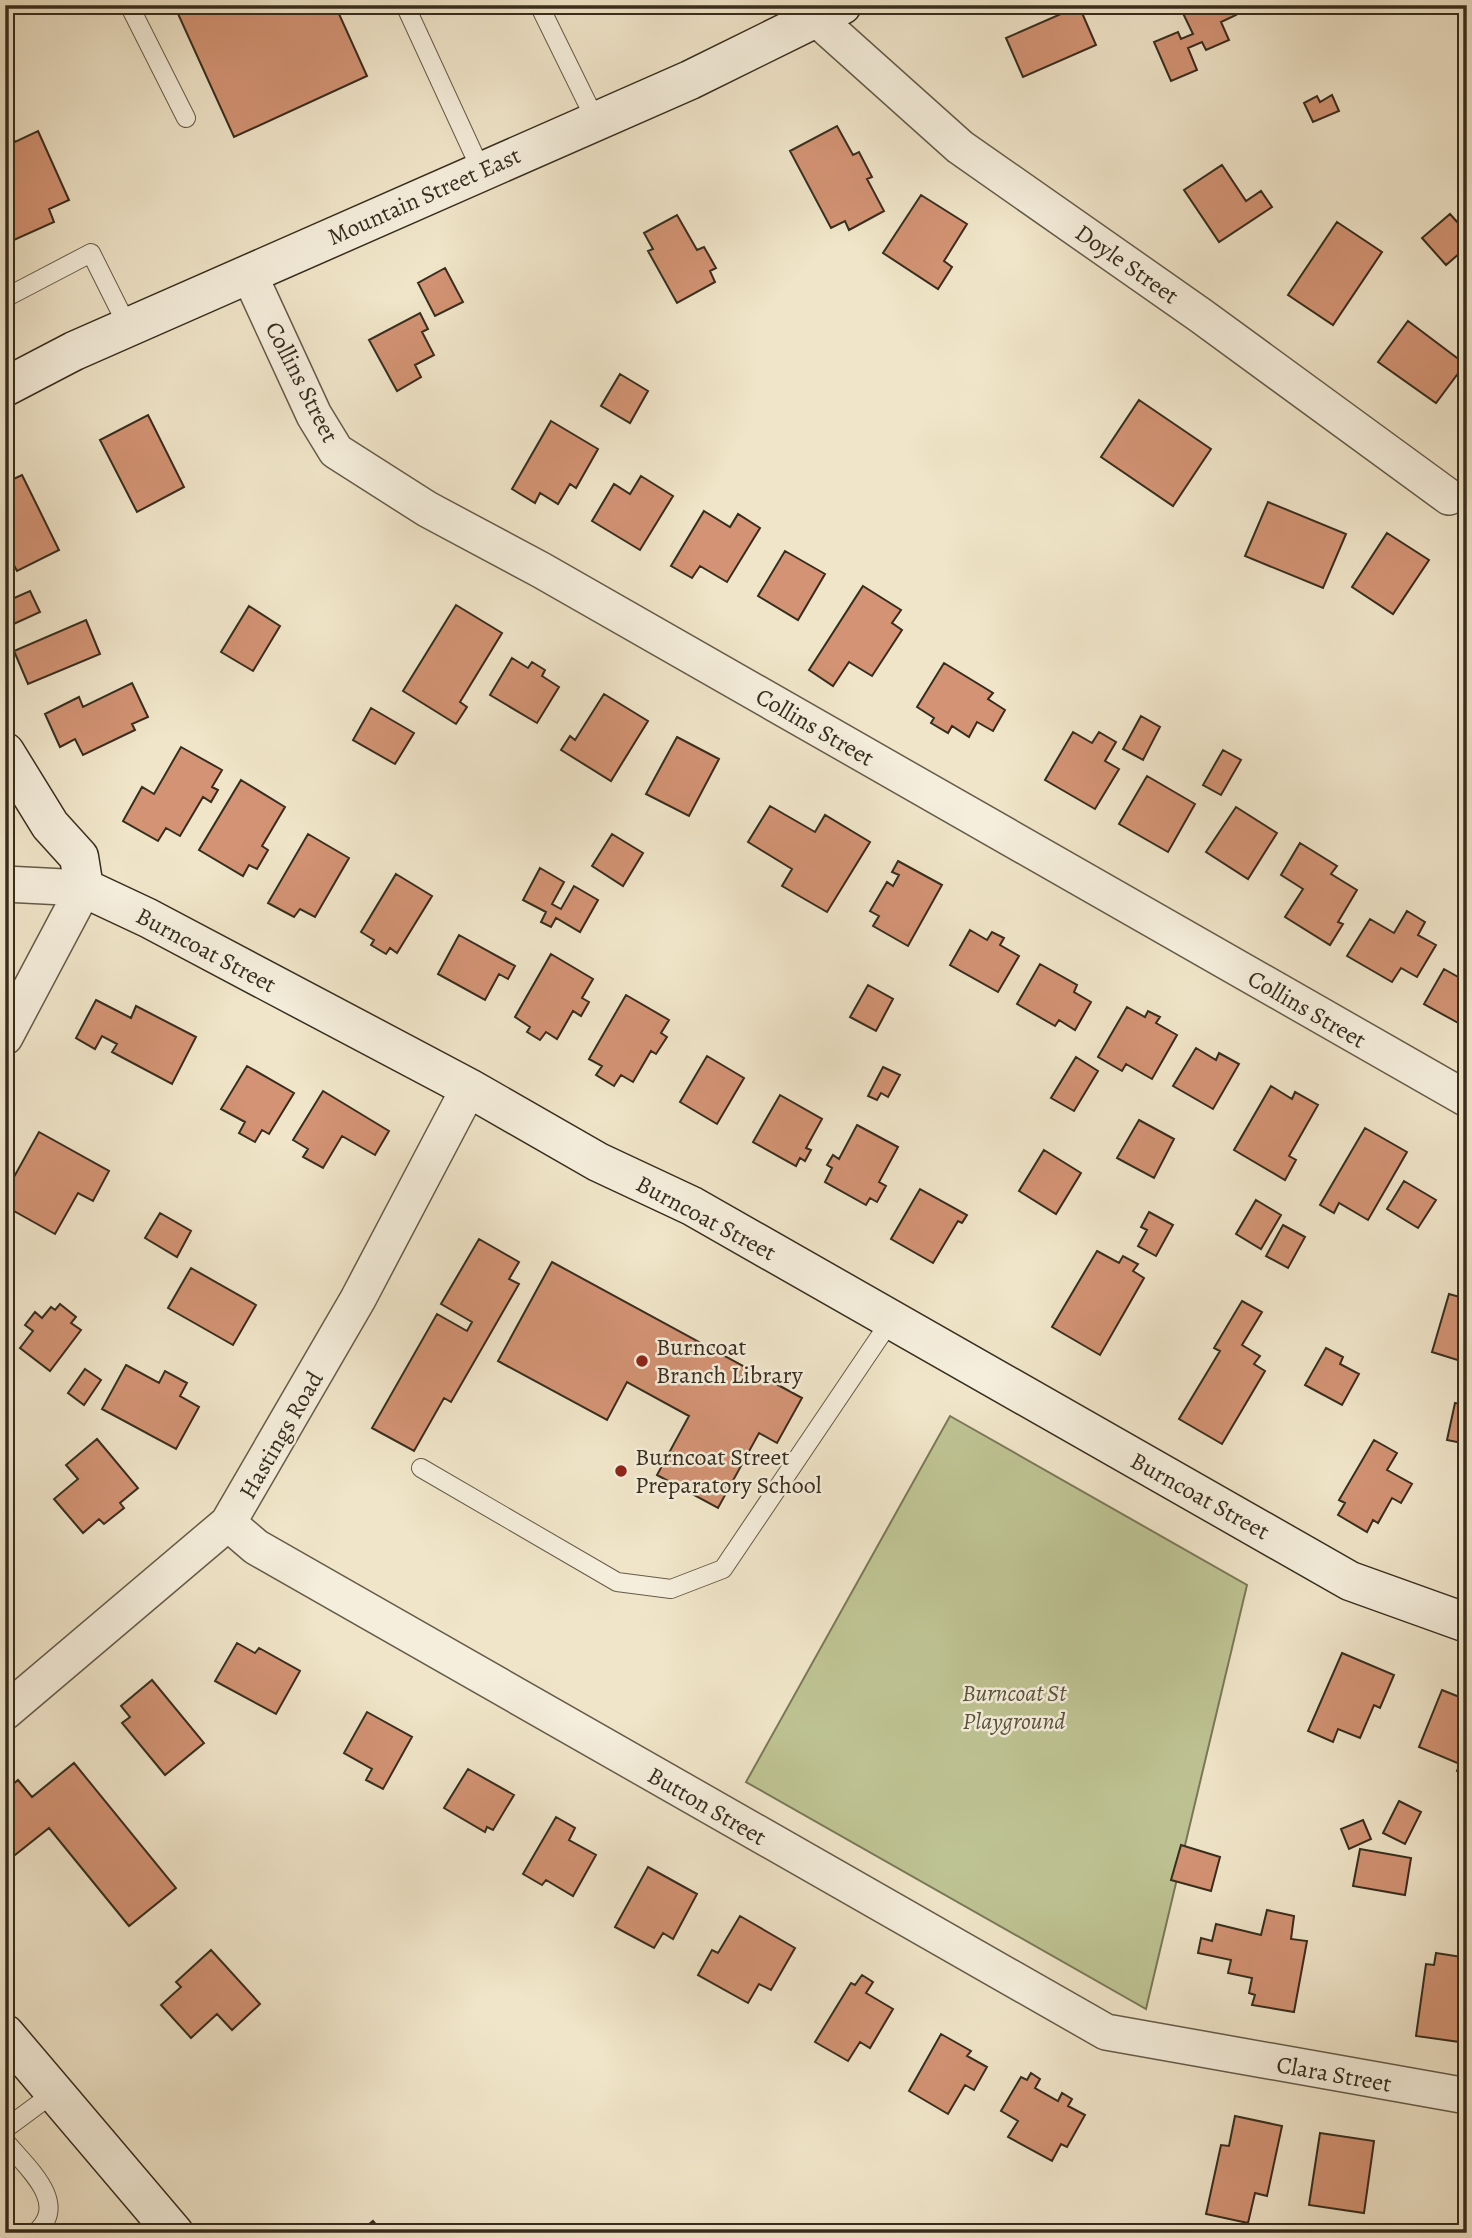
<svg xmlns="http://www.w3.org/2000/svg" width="1472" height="2238" font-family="Alegreya,serif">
  <rect width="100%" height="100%" fill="#f0e5c9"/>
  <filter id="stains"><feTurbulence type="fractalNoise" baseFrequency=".00286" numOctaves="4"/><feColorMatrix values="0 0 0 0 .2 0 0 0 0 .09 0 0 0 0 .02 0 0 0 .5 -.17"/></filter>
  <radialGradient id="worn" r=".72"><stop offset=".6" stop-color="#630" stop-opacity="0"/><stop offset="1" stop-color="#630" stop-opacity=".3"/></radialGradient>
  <!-- green -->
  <path fill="#bec393" stroke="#7a7858" stroke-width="2" d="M950,1416L1247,1585L1146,2009L746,1782Z"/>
  <!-- building -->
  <path fill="#d39374" stroke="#372d1e" stroke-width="2" d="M174,5H335L367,76L234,137Z
    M1179,5H1232L1236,15L1221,22L1229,40L1206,50L1202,42L1188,48L1197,70L1171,81L1154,42L1178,32L1181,39L1193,34Z
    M1079,6L1096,45L1023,77L1006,38Z
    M1332,95L1339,111L1313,122L1304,103L1317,96L1320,102Z
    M837,126L853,155L859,152L872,177L867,179L884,211L849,230L845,221L831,228L790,151Z
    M38,131L69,200L49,209L54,222L5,244V137L11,134L15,142Z
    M1222,165L1246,201L1261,191L1272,207L1219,242L1184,190Z
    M921,195L967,224L944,261L952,267L938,289L883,253Z
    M1450,214L1467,233V247L1446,265L1422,238Z
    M677,215L697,250L704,247L716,268L710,271L715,282L677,303L648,251L653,249L644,233Z
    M1337,222L1382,252L1333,325L1288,295Z
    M445,268L463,302L435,316L418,283Z
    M420,313L428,329L422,332L434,355L415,365L421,377L397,391L369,340Z
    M1408,321L1465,364L1436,403L1378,362Z
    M620,374L648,391L630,423L601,406Z
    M1139,400L1211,449L1173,506L1101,457Z
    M148,415L184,487L137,512L100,440Z
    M551,421L598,449L576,488L570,484L558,504L540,493L535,503L512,489Z
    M22,475L59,550L17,571L5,548V483Z
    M641,476L673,496L640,550L592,521L614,484L630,494Z
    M1268,502L1346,534L1323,588L1245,556Z
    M704,511L730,527L738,514L760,528L727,582L700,566L692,578L671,566Z
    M1387,533L1429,560L1393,614L1352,587Z
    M785,551L825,574L798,620L758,596Z
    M863,586L901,610L892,623L902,630L872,676L849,662L833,686L809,670Z
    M30,591L40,612L5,628V602Z
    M456,605L502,633L460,702L467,707L456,724L403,691Z
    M249,606L280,626L253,671L221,652Z
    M86,620L100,654L28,684L14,651Z
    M512,658L528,668L532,662L545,670L542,676L559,687L537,723L490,695Z
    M944,663L993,693L988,699L1005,710L993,731L977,722L969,737L952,726L948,733L931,723L934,718L917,707Z
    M132,683L148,717L132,724L135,730L83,755L75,739L60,747L45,714L79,697L83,707Z
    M604,694L648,721L611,781L561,750L570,736L575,740Z
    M371,708L414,733L395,764L353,740Z
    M1141,716L1160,727L1143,760L1123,749Z
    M1073,732L1092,743L1099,732L1116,742L1105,761L1119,769L1095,809L1045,780Z
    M677,737L719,759L689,816L646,794Z
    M181,747L222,770L212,787L218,790L211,802L203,797L180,836L166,828L158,841L123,821L142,787L154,794Z
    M1223,750L1241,760L1221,795L1203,785Z
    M1147,776L1195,804L1168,852L1119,824Z
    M241,780L285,807L262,846L268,850L257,869L249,865L243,876L199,850Z
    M770,806L815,832L825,815L870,842L827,912L782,886L792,869L748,842Z
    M1236,807L1277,833L1248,879L1206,852Z
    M308,834L349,858L315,917L300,909L294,917L268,903Z
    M612,834L643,853L623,886L592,866Z
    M1300,843L1337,866L1331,874L1357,890L1338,922L1343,924L1330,945L1285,917L1303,889L1281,875Z
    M898,861L942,885L908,946L873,926L879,916L870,911L887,882L893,886L899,875L892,872Z
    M540,868L564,882L552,904L561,909L574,886L598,900L580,932L556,918L551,927L541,922L546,912L523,900Z
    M396,874L432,896L397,953L390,948L386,954L371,945L374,940L361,932Z
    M1407,911L1425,922L1418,935L1436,945L1417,977L1401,968L1392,982L1347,956L1370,919L1394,933Z
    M970,930L987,940L992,932L1004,938L1000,945L1019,956L998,992L950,965Z
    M459,935L515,966L508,979L499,974L485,1000L438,974Z
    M551,954L593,979L582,998L589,1002L581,1016L573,1011L557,1039L546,1032L540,1040L527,1032L530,1027L515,1017Z
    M1040,964L1077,985L1074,992L1091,1002L1075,1030L1059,1020L1055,1026L1017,1004Z
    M1444,969L1467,982V1012L1460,1024L1424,1004Z
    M868,985L893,999L876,1031L850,1017Z
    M626,995L669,1020L661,1033L667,1037L656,1054L651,1051L633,1082L621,1075L614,1086L596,1075L602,1066L589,1059Z
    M96,1000L131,1018L136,1006L196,1037L172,1084L112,1052L117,1044L102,1036L95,1049L76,1038Z
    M1127,1007L1145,1017L1148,1011L1160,1017L1156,1023L1177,1035L1152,1079L1126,1064L1122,1071L1098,1057Z
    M1196,1048L1216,1060L1219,1053L1239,1064L1213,1109L1173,1086Z
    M707,1056L744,1078L717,1124L680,1102Z
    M1076,1057L1098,1071L1074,1111L1051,1098Z
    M247,1066L294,1093L269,1134L262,1130L255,1142L239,1133L245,1122L221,1109Z
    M883,1067L900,1075L888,1097L881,1093L877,1100L868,1096Z
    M1271,1086L1292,1099L1295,1092L1318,1105L1289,1156L1296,1160L1285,1180L1234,1150Z
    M323,1091L389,1131L375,1155L342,1136L323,1168L303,1157L308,1149L293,1140Z
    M780,1095L822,1119L806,1148L811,1150L805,1161L800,1158L796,1166L753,1142Z
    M1139,1120L1174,1139L1154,1178L1117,1158Z
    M857,1125L898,1147L879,1182L886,1186L877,1202L870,1198L866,1205L825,1182L832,1168L827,1165L833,1155L839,1159Z
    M1365,1128L1407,1152L1368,1220L1339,1203L1334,1213L1320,1205Z
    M39,1132L109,1171L93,1201L78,1193L55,1234L5,1206V1193Z
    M1044,1150L1081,1173L1056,1214L1019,1191Z
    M1404,1181L1436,1200L1418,1228L1387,1209Z
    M920,1189L967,1215L962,1223L958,1221L933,1263L891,1239Z
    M1256,1200L1281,1215L1261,1249L1236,1234Z
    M1149,1212L1173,1225L1156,1256L1138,1246L1147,1230L1141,1227Z
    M160,1213L191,1231L177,1257L145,1238Z
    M1283,1225L1305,1237L1288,1268L1266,1256Z
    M479,1239L519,1262L509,1279L519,1284L451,1402L444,1398L414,1451L372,1428L437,1314L467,1331L472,1322L441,1304Z
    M1097,1251L1119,1263L1123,1256L1138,1264L1133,1271L1144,1278L1100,1355L1052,1327Z
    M552,1262L802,1398L777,1443L759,1433L718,1508L657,1475L689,1416L627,1382L607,1420L498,1361Z
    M191,1268L256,1305L233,1345L168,1308Z
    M1449,1294L1467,1299V1363L1432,1352Z
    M1242,1301L1262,1312L1242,1345L1260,1356L1254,1364L1265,1371L1222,1444L1179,1419L1220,1351L1214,1348Z
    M60,1304L76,1317L71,1323L81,1330L50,1371L20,1348L33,1331L25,1325L35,1312L42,1318L51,1307L55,1310Z
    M1326,1348L1343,1357L1340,1364L1359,1374L1342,1405L1305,1385Z
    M126,1365L159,1383L165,1371L187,1383L180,1396L199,1407L176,1449L102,1409Z
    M85,1369L101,1380L84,1405L68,1393Z
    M1455,1403L1467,1405V1444L1447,1440Z
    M97,1439L138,1488L120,1503L124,1508L104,1524L99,1519L83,1533L54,1499L78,1479L66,1465Z
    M1374,1440L1397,1453L1387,1470L1412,1484L1401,1503L1392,1498L1378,1523L1373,1520L1367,1532L1338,1515L1345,1503L1339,1500Z
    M237,1643L255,1653L259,1648L300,1671L276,1714L215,1681Z
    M1342,1653L1394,1675L1380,1708L1374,1705L1360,1738L1338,1729L1333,1742L1308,1731Z
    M152,1680L204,1743L165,1775L122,1723L130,1717L121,1706Z
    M1442,1690L1467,1700V1775L1457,1771L1460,1764L1419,1747Z
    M367,1712L412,1737L383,1789L366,1780L372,1769L344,1753Z
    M74,1763L176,1888L129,1926L49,1828L5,1863V1791L18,1780L32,1797Z
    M468,1769L514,1795L493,1830L487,1827L485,1832L444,1808Z
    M1399,1801L1421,1812L1405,1844L1383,1833Z
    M556,1817L575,1828L569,1840L596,1855L573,1896L546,1880L542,1885L523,1874Z
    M1363,1820L1371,1839L1349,1849L1341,1829Z
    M1181,1845L1220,1857L1211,1891L1171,1880Z
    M1360,1849L1411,1858L1405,1895L1353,1886Z
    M648,1867L697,1894L673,1939L663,1933L654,1948L615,1927Z
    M1267,1910L1294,1916L1291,1939L1307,1941L1294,2012L1252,2005L1255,1995L1249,1993L1252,1978L1228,1973L1231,1960L1198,1953L1201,1938L1212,1941L1216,1924L1261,1935Z
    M740,1916L795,1948L771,1990L759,1984L748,2003L698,1975L712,1950L718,1953Z
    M211,1950L260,2004L232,2030L217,2014L191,2038L161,2005L181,1987L176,1982Z
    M1436,1953L1462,1957L1460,1970L1467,1971V2043L1416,2036L1426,1964L1434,1965Z
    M862,1975L873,1982L866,1993L893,2009L870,2048L860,2042L848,2061L815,2042L851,1983L855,1985Z
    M941,2034L971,2051L967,2056L987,2067L974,2090L965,2085L948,2114L909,2091Z
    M1031,2073L1040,2079L1035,2088L1058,2101L1062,2093L1072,2099L1068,2106L1085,2115L1067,2147L1061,2144L1052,2161L1008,2137L1018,2121L1001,2111L1021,2077L1027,2080Z
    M1235,2116L1282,2126L1267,2196L1255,2193L1248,2223L1206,2214L1221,2145L1229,2146Z
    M1320,2133L1374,2141L1364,2213L1309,2205Z
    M373,2221L383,2233H358Z"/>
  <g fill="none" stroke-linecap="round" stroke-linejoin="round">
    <defs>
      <path id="lane" d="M129,5L186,118
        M405,5L481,170
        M539,5L596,121
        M5,298L91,253L128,327
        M421,1468L617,1582L671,1589L723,1569L891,1320
        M5,2129L55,2092
        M5,2141C26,2167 71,2203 35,2233"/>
      <path id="street" d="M816,18L960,147L1200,315L1449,497
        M249,274L314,415L336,451L427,509L541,570L1467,1099
        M5,884L84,888L5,1037
        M228,1523L256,1547L1106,2032L1467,2096
        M5,1712L228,1523L358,1299L469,1088"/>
      <path id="secondary" d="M5,387L74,351L690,80L842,5
        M5,752L50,825L79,857L84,888L148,918L469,1088L598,1162L692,1206L1350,1581L1467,1623
        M5,2034L174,2233"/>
    </defs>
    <!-- lane casing -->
    <use href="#lane" stroke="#655b49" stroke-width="20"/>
    <!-- street casing -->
    <use href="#street" stroke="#655b49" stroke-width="38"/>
    <!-- secondary casing -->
    <use href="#secondary" stroke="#372d1e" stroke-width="41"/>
    <!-- lane -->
    <use href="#lane" stroke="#f5eedc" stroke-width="18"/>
    <!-- street -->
    <use href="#street" stroke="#f5eedc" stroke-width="35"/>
    <!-- secondary -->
    <use href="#secondary" stroke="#f5eedc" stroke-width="38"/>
  </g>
  <!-- markers -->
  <g fill="#8f2418" stroke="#f5eedc" stroke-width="2.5">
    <circle cx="642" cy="1361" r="7"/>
    <circle cx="621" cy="1471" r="7"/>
  </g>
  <g text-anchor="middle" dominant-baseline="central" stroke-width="5" stroke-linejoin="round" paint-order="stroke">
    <!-- street labels -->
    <g font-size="24" fill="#372d1e" stroke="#f5eedc">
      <text transform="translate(424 196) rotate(-24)">Mountain Street East</text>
      <text transform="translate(1127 264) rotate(35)">Doyle Street</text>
      <text transform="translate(302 382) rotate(63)">Collins Street</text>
      <text transform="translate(815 727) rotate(30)">Collins Street</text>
      <text transform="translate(206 950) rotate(28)">Burncoat Street</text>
      <text transform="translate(1307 1009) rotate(30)">Collins Street</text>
      <text transform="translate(706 1218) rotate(28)">Burncoat Street</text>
      <text transform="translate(281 1435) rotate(-60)">Hastings Road</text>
      <text transform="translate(1200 1496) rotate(29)">Burncoat Street</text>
      <text transform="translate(707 1806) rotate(30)">Button Street</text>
      <text transform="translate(1334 2074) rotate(10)">Clara Street</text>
    </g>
    <!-- poi labels -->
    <g font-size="24" fill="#372d1e" stroke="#f5eedc" text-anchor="start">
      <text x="656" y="1347">Burncoat<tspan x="656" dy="28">Branch Library</tspan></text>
      <text x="635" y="1457">Burncoat Street<tspan x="635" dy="28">Preparatory School</tspan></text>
    </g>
    <!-- park labels -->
    <g font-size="24" font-style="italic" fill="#59523b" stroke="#f5eedc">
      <text x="1014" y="1693">Burncoat St<tspan x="1014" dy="28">Playground</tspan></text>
    </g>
  </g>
  <!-- margin -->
  <rect width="1472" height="2238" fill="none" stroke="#f0e5c9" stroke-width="28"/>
  <rect x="7" y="7" width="1458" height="2224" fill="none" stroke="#372d1e" stroke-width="3.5"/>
  <rect x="14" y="14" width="1444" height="2210" fill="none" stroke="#372d1e" stroke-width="2"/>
  <rect width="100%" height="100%" filter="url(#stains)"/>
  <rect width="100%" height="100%" fill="url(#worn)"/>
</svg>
